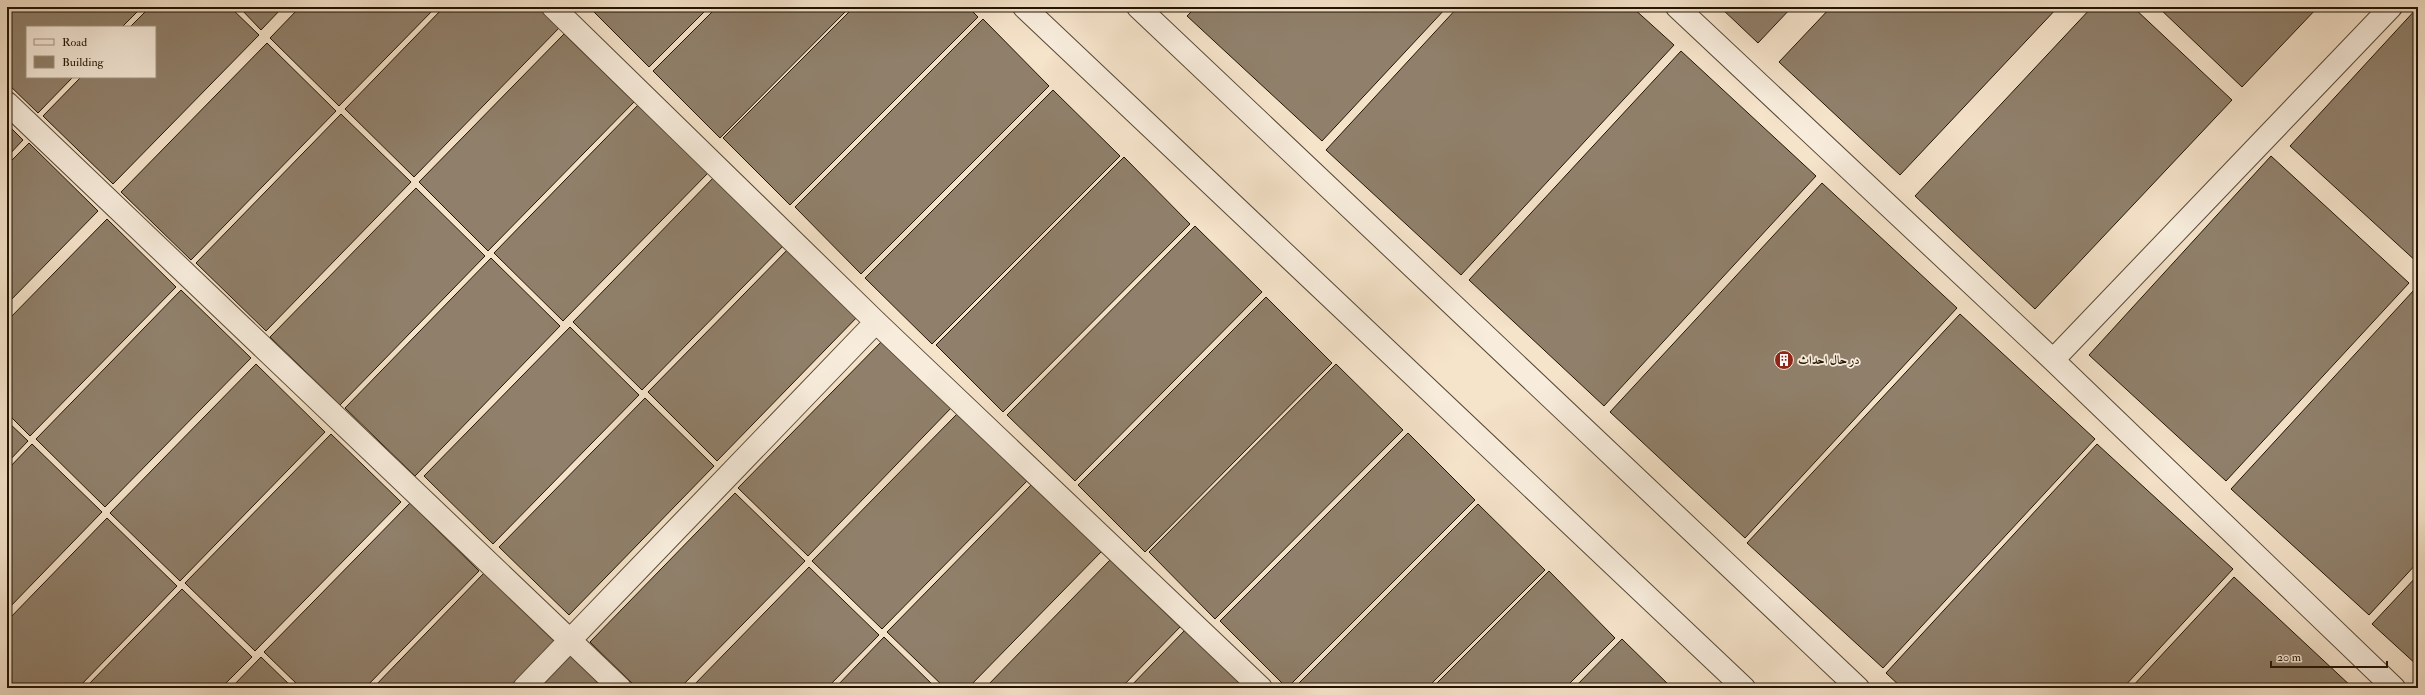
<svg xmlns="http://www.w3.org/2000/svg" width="2425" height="695" font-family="'IM FELL Double Pica',Amiri,serif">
  <rect width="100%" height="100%" fill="#f5e3ca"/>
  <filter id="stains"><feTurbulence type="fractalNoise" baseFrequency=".005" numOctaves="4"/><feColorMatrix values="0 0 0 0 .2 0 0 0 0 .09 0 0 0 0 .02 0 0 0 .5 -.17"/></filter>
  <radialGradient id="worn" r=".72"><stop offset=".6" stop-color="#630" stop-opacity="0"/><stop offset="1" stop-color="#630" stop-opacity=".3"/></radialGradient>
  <!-- building -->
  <path fill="#90806b" stroke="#221404" d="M7,7H142L122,27H27V77H73L38,113L7,83Z
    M150,7H230L259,35L113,184L43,116L81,77H155V27H130Z
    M239,7H283L261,30Z
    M300,7H436L339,106L270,38Z
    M444,7H539L559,28L414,177L345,109Z
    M589,7H709L649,67Z
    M717,7H850L720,138L653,71Z
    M854,7H968L978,17L790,205L723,138Z
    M1196,7H1447L1322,141L1187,16Z
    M1458,7H1632L1674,45L1461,275L1326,150Z
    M1720,7H1792L1758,43Z
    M1831,7H2058L1900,175L1779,62Z
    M2092,7H2133L2232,100L2035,309L1915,196Z
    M2158,7H2318L2242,87Z
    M2418,7V263L2290,146Z
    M983,19L1049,86L861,274L795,207Z
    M564,34L634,102L488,251L419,182Z
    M267,43L336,111L191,260L121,192Z
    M1681,51L1816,176L1604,406L1469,280Z
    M1053,90L1120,156L932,344L865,278Z
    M639,104L709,172L563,321L494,253Z
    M341,114L411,182L266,331L196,263Z
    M7,124L23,140L7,157Z
    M29,143L98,211L7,304V165Z
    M2271,156L2409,283L2226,481L2089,355Z
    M1124,157L1190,224L1003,412L936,345Z
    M718,173L788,241L642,390L573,322Z
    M1822,183L1957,308L1745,538L1610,412Z
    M416,188L485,256L340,405L270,337Z
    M107,219L176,287L30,436L7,413V321Z
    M1195,226L1262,292L1075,481L1007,415Z
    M793,244L863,311L717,461L648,392Z
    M491,258L560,326L415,476L345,408Z
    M181,290L251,358L105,507L36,439Z
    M2414,290L2418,294V562L2369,615L2231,489Z
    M1266,297L1332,363L1145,552L1078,485Z
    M1960,314L2095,439L1883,668L1747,543Z
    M570,327L639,395L493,544L424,476Z
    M884,339L953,406L808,556L738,488Z
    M256,364L325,432L180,581L110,513Z
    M1336,364L1403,430L1215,619L1149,552Z
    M645,398L714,466L569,615L499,547Z
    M958,413L1027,481L882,629L812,561Z
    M7,421L28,441L7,463Z
    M1408,433L1475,500L1287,688L1220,621Z
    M331,434L401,502L255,651L185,583Z
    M32,444L102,512L7,610V470Z
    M2097,444L2233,569L2123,688H1902L1886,673Z
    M1033,483L1102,551L968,688H945L887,632Z
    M735,493L805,561L680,688H637L590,642Z
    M410,503L479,571L365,688H301L264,652Z
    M1478,504L1545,570L1427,688H1294Z
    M107,518L177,586L78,688H7V621Z
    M1110,560L1180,627L1121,688H985Z
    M809,567L879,635L827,688H691Z
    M1549,571L1615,638L1565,688H1432Z
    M484,573L554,641L509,688H373Z
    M2418,575V666L2372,624Z
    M2234,577L2353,688H2131Z
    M182,589L252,657L221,688H85Z
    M1185,630L1245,688H1129Z
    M884,637L936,688H835Z
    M1622,639L1672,688H1574Z
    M571,655L605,688H538Z
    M261,657L293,688H231Z"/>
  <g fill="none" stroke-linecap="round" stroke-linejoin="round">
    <defs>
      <path id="minor" d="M553,7L876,322L1261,688
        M1024,7L1744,688
        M1138,7L1858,688
        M1677,7L2053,360L2394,688
        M7,103L620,688
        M2053,360L2391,7
        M524,688L876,322"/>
    </defs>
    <!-- minor casing -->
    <use href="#minor" stroke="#574836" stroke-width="24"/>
    <!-- minor -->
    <use href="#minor" stroke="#f8eddd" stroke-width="22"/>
  </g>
  <!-- icons -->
  <defs>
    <symbol id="building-disc" viewBox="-11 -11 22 22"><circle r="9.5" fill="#8f2418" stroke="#f8eddd"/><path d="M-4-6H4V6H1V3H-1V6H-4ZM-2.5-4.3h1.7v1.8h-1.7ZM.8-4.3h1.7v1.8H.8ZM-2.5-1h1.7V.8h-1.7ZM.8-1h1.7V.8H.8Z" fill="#fff"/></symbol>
  </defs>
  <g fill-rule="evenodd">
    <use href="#building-disc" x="1773" y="349" width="22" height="22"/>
  </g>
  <g text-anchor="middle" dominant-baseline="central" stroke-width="3.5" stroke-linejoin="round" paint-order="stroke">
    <!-- poi labels -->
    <g font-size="12" font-weight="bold" fill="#221404" stroke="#f8eddd" text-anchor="start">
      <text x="1798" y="360">در حال احداث</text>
    </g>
  </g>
  <!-- margin -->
  <rect width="2425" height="695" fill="none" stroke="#f5e3ca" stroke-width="24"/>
  <rect x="8" y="8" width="2409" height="679" fill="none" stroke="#221404" stroke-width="2"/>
  <rect x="12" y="12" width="2401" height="671" fill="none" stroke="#221404"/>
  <!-- legend -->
  <rect x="26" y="26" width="130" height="52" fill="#f8eddd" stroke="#a29686"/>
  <rect x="34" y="39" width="20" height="6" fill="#f8eddd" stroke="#a29686"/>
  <text x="62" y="46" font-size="12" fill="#221404">Road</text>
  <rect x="34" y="56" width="20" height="12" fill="#90806b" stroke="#a29686"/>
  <text x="62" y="66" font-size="12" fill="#221404">Building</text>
  <!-- scale -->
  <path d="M2271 661v6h116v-6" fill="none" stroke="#221404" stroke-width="2"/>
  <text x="2277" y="661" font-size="12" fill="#221404" stroke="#f8eddd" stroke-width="3" paint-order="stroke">20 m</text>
  <rect width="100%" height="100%" filter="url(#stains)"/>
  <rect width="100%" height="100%" fill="url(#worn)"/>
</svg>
